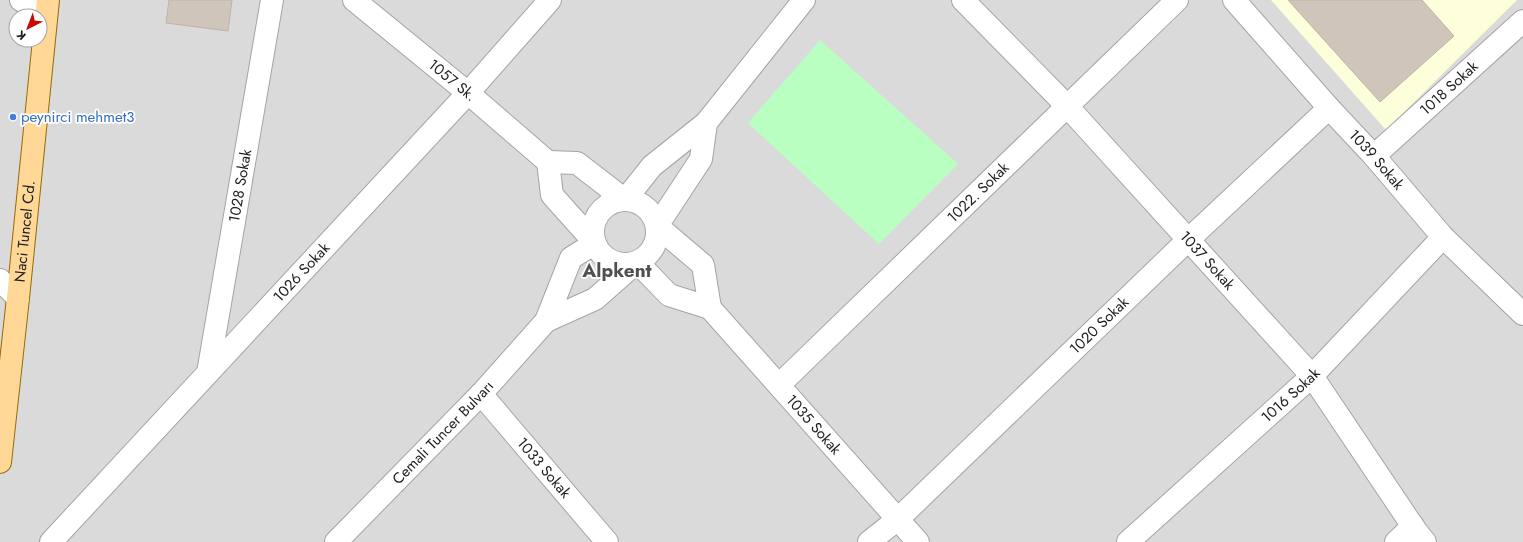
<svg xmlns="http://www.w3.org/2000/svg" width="1523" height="542" font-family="Jost,sans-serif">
  <rect width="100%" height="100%" fill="#efebe1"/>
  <!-- residential -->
  <path fill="#dbdada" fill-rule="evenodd" d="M0,0H1523V542H0ZM16,16H40V40H16Z"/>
  <!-- education -->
  <path fill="#fdffdb" d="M1271,0H1517L1386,130Z"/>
  <!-- park -->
  <path fill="#b9ffc2" d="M820,40L958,164L879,244L748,123Z"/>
  <!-- building -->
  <path fill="#d0c5ba" stroke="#c2b2a2" d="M169,0H232L228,31L166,23Z
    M1288,0H1422L1454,36L1380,102Z"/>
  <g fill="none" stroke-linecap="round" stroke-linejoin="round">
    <defs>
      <g id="minor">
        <path d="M21,0L46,17"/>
        <path id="s1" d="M354,0L468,93L548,162"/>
        <path id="s2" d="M963,0L1067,106L1312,376L1416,531L1425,542"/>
        <path id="s3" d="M1234,0L1329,108L1374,156L1443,237L1523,314"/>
        <path d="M706,123L701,159L657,226L703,265L710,308"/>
        <path id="s4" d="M1374,156L1523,21"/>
        <path d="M548,162L577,163L625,200L652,166L706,123L804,0"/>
        <circle cx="625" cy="232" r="32"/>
        <path d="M0,280L18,298"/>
        <path id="s5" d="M710,308L918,542"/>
        <path d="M546,321L595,299L637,262L669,295L710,308"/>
        <path id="s6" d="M208,373L272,0"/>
        <path id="s7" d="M779,385L1177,0"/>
        <path id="s8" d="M481,394L607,542"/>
        <path id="s9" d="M51,542L468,93L550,0"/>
        <path id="s10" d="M336,542L481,394L546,321L571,258L595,243L552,195L548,162"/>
        <path id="s11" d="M869,542L898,519L1189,239L1329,108"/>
        <path id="s12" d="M1128,542L1312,376L1443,237"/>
        <path d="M1396,542L1413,526"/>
      </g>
      <g id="major">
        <path id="s13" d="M0,462L18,298L48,0"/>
      </g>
    </defs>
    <!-- minor casing -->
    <use href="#minor" stroke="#a4a4a4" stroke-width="24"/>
    <!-- major casing -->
    <use href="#major" stroke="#966b00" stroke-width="24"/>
    <!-- minor -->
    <use href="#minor" stroke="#fff" stroke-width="22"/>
    <!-- major -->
    <use href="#major" stroke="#ffd797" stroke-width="22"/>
  </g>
  <!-- markers -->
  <circle fill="#3f7fe0" stroke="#fff" stroke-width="1.5" cx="13" cy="117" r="4"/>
  <g text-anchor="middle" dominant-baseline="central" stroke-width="3.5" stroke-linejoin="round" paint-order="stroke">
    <!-- street labels -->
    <g font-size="15" fill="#1d1d1d" stroke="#fff">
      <text stroke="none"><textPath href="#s1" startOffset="127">1057 Sk.</textPath></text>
      <text stroke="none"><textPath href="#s4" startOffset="101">1018 Sokak</textPath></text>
      <text stroke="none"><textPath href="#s3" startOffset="214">1039 Sokak</textPath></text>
      <text stroke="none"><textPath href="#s6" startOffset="190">1028 Sokak</textPath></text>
      <text stroke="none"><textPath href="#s7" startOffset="277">1022. Sokak</textPath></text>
      <text stroke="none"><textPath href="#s13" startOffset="232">Naci Tuncel Cd.</textPath></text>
      <text stroke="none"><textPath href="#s2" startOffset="357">1037 Sokak</textPath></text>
      <text stroke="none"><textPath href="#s9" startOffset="368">1026 Sokak</textPath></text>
      <text stroke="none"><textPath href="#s11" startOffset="316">1020 Sokak</textPath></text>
      <text stroke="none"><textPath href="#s12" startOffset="219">1016 Sokak</textPath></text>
      <text stroke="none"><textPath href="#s5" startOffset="156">1035 Sokak</textPath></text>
      <text stroke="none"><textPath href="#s10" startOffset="153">Cemali Tuncer Bulvarı</textPath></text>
      <text stroke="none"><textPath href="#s8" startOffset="97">1033 Sokak</textPath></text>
    </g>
    <!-- shop labels -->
    <g font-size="15" fill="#366cbe" stroke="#fff" text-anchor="start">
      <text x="21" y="117">peynirci mehmet3</text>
    </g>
    <!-- district labels -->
    <g font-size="19" font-weight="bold" fill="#505050" stroke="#fff">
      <text x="617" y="270">Alpkent</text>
    </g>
  </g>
  <!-- north arrow -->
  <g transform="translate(28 28) rotate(222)"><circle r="19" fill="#ffffff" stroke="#a5a5a5"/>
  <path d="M0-3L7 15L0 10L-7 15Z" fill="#ca0900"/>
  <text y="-6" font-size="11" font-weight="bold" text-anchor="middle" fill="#1d1d1d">K</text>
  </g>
</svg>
